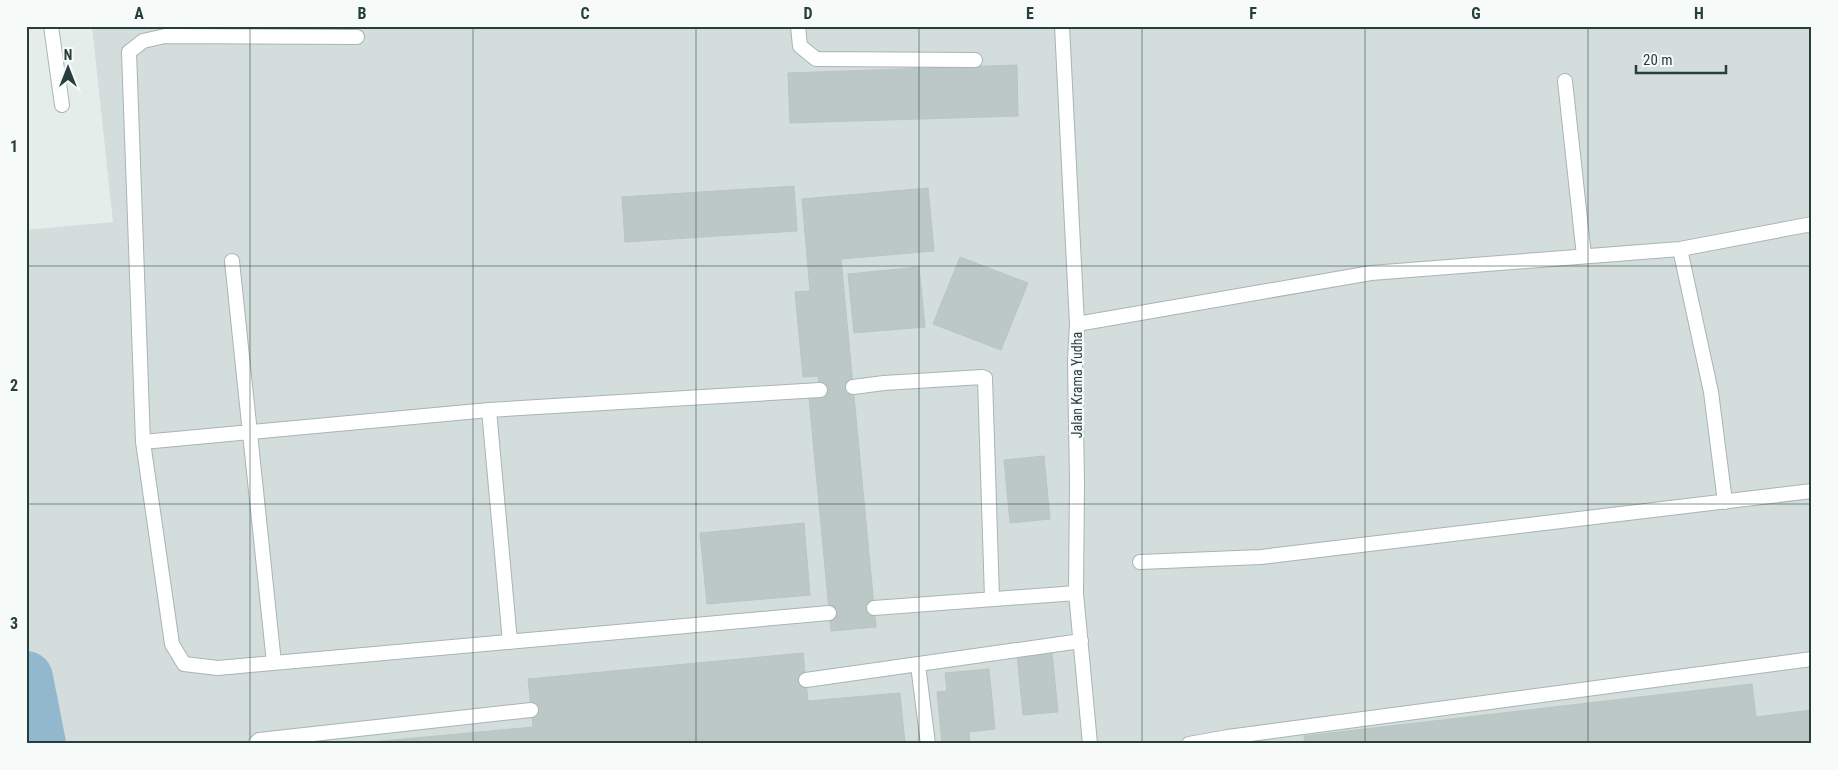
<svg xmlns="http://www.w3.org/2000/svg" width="1838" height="770" font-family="'Roboto Condensed',sans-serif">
  <rect width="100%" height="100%" fill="#e5edeb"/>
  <!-- built -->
  <path fill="#d3dddb" d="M92,26H1812V744H26V230L113,222Z"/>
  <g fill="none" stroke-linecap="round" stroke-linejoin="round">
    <!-- river -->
    <path stroke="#92b8cd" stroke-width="54" d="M26,678L39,744"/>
  </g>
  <!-- building -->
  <path fill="#bbc8c5" stroke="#b8c6c3" d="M1017,65L1018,116L790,123L788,73Z
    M794,186L797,231L625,242L622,197Z
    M928,188L934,251L841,259L876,627L831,631L809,398L820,397V390L818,376L803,377L795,292L810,291L802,199Z
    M960,257L1028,283L1001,350L933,324Z
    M919,267L925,327L854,333L848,274Z
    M1044,456L1050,519L1010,523L1004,460Z
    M804,523L810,595L707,604L700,533Z
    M1052,652L1058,712L1023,715L1017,655Z
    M803,653L808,701L900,693L905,744H350L533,727L528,679Z
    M989,669L995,729L969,732L970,744H942L937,692L947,691L945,673Z
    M1752,684L1756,717L1812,710V744H1305L1304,736Z"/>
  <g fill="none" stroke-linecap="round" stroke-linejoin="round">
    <defs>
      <path id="lane" d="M51,26L62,105
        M798,26L800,46L816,59L975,60
        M1062,26L1077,324L1075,361L1077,483L1076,593L1090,744
        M357,37L165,36L143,41L129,52L143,442L172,644L184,664L218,668L829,613
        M1565,81L1584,256
        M1680,249L1711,392L1725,502
        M232,261L274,663
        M1077,324L1371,273L1680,249L1812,224
        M853,387L884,383L982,377L985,378L992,598
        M489,410L510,642
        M143,442L489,410L820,390
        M1140,562L1261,557L1812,491
        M874,608L1076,593
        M918,665L928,744
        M806,680L1081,641
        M255,744L259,740L531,710
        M1189,744L1228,737
        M1229,744L1228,737L1812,659"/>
    </defs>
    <!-- lane casing -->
    <use href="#lane" stroke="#a8b5b3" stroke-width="16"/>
    <!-- lane -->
    <use href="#lane" stroke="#fff" stroke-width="14"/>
  </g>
  <!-- grid -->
  <path fill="none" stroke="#263e3c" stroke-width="1" stroke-opacity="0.55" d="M250,26V744M473,26V744M696,26V744M919,26V744M1142,26V744M1365,26V744M1588,26V744M26,266H1812M26,504H1812"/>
  <g text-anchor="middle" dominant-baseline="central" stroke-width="4.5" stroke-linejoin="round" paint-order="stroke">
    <!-- street labels -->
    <g font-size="14" fill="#263e3c" stroke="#f6faf8">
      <text transform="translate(1077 385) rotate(-90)">Jalan Krama Yudha</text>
    </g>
  </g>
  <!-- border -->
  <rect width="1838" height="770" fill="none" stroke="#f6faf8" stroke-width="55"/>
  <!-- north arrow -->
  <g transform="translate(68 68)" stroke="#f6faf8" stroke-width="4" paint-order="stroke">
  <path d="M0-4L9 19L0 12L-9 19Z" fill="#263e3c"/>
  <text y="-8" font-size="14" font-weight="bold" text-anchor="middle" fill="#263e3c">N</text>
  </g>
  <!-- scale -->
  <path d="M1636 65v8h90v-8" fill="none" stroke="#263e3c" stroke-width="2.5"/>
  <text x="1643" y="65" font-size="15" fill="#263e3c" stroke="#f6faf8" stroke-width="4" paint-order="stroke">20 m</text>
  <rect x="28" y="28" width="1782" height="714" fill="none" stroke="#263e3c" stroke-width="2"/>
  <g font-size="16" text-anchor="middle" font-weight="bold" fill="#263e3c">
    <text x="139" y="19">A</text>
    <text x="362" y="19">B</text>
    <text x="585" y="19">C</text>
    <text x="808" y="19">D</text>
    <text x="1030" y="19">E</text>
    <text x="1253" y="19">F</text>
    <text x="1476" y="19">G</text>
    <text x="1699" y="19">H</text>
    <text x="14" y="152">1</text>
    <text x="14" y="391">2</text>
    <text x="14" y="629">3</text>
  </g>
</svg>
